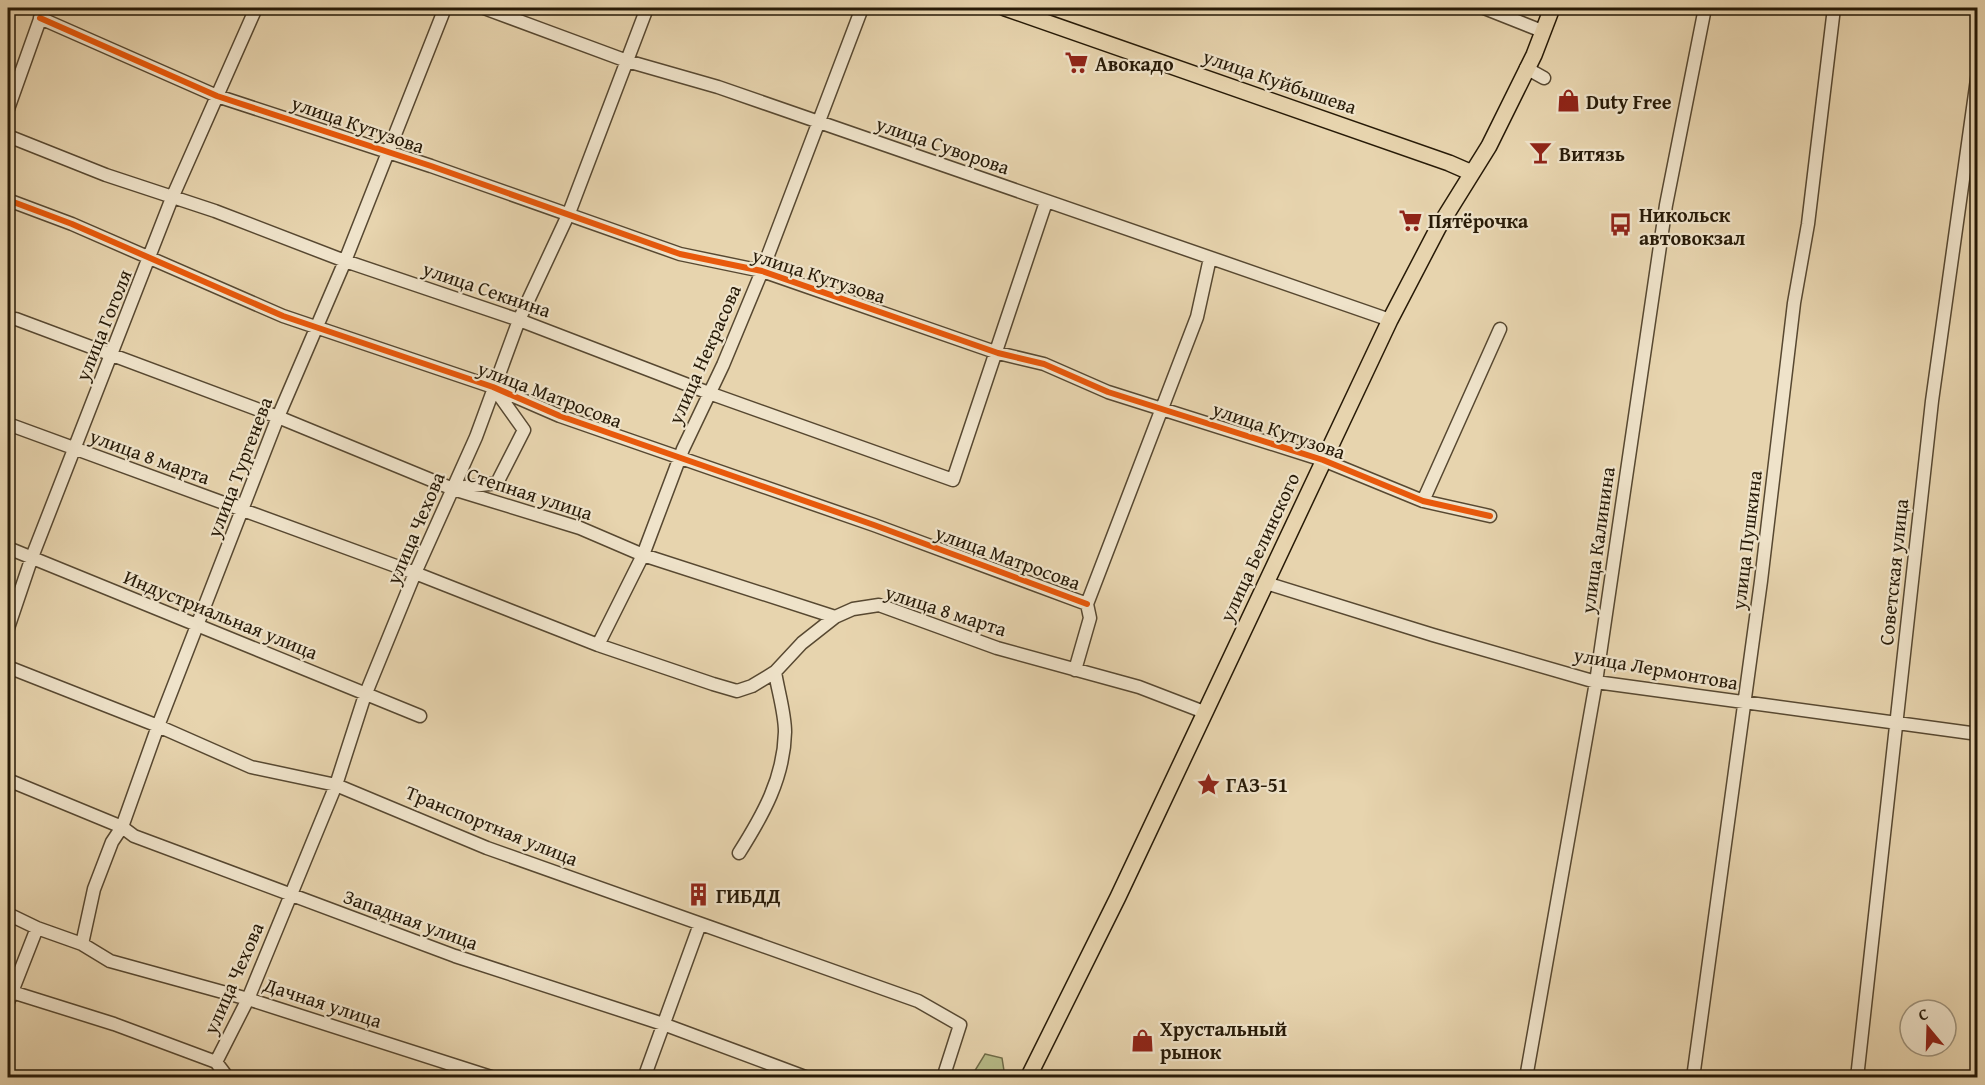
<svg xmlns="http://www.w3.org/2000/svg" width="1985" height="1085" font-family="'Gentium Book Plus',serif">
  <rect width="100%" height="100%" fill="#e7d4ae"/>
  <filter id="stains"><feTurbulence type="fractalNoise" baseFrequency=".00333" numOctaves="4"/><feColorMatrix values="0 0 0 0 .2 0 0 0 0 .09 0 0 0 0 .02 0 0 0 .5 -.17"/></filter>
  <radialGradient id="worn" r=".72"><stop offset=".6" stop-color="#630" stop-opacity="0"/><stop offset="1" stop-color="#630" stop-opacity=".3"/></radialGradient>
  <!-- green -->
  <path fill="#b7bc89" stroke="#6f6b48" stroke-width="1.5" d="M985,1054L1002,1058L1005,1077H971Z"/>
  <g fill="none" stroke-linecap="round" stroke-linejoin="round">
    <defs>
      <path id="minor" d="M484,8L627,61L718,87L1390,320
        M1484,8L1542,31
        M40,18L217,96L431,166L680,254L762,271L998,353L1044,364L1108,392L1323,460L1423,501L1490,516
        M1526,68L1544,78
        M8,109L44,8
        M8,136L106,175L215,211L345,261L519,320L709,393L953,480L1046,202
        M8,200L72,224L283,316L493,387L560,416L874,525L1087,604
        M16,319L278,417L453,489L580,528L643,555L835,617
        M8,424L415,573L598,645L713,684L737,691L752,686L775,672
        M457,488L497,483L524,430L494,388
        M1423,501L1500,329
        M8,548L420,716
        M1266,583L1433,635L1596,682L1978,734
        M1087,604L1197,317L1210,258
        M8,628L32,557L172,198L256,8
        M598,645L643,555L683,449L723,365L762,271L862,8
        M8,667L158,726L251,767L336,785L487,848L918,1001L960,1025L943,1078
        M1075,670L1090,618L1087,604
        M8,780L122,827L134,836L455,956L663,1024L808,1078
        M739,853C763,815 784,778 785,732C785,713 778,691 775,672L802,643L835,617L853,609L879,605L997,648L1139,687L1204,712
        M8,914L37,928L82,944L110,961L248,999L494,1078
        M82,944L94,889L112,842L122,827L158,726L278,417L345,261L445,8
        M12,992L114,1024L216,1062L228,1078
        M8,1002L37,928
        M216,1062L248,999L336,785L364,698L415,573L476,437L519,320L569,213L647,8
        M644,1078L700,924
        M1526,1078L1596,682L1666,205L1705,8
        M1693,1078L1761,581L1794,303L1808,224L1834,8
        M1857,1078L1932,401L1978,72"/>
      <path id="major" d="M1005,8L1449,163L1472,173
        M1028,1078L1118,897L1390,320L1438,228L1489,146L1534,55L1552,8"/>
    </defs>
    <!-- minor casing -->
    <use href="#minor" stroke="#574831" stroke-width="15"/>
    <!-- major casing -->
    <use href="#major" stroke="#271a07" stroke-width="18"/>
    <!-- minor -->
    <use href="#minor" stroke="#efe3ca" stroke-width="12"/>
    <!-- major -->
    <use href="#major" stroke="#e7d4ae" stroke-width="15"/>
    <defs>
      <path id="cycleway" d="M40,18L217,96L431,166L680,254L762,271L998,353L1044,364L1108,392L1323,460L1423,501L1490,516
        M8,200L72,224L283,316L493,387L560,416L874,525L1087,604"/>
    </defs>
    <!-- cycleway casing -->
    <use href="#cycleway" stroke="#efe3ca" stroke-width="10"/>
    <!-- cycleway -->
    <use href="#cycleway" stroke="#e8590c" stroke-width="6"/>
  </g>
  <!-- icons -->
  <defs>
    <symbol id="supermarket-bare" viewBox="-9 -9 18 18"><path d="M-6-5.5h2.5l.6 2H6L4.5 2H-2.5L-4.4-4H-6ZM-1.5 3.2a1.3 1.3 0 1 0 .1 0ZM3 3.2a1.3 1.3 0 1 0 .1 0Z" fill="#8f2418" stroke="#efe3ca" stroke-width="2.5" paint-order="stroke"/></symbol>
    <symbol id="shop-bare" viewBox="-9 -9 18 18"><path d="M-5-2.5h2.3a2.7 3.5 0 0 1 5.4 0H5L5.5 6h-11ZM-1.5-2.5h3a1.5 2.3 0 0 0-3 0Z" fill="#8f2418" stroke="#efe3ca" stroke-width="2.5" paint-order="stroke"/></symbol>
    <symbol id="bar-bare" viewBox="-9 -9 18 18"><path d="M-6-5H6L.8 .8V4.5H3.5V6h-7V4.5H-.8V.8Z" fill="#8f2418" stroke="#efe3ca" stroke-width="2.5" paint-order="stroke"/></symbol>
    <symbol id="bus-bare" viewBox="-9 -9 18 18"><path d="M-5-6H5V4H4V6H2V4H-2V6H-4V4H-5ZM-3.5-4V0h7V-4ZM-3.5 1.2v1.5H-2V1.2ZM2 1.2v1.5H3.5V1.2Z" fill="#8f2418" stroke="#efe3ca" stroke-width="2.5" paint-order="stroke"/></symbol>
    <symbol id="sight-bare" viewBox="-9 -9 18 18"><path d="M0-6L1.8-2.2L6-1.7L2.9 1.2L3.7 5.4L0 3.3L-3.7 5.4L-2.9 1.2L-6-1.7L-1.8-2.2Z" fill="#8f2418" stroke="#efe3ca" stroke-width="2.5" paint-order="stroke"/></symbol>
    <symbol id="building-bare" viewBox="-9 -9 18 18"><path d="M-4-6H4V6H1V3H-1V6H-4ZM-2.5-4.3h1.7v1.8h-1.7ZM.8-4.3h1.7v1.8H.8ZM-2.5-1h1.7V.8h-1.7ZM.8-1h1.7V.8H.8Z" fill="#8f2418" stroke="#efe3ca" stroke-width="2.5" paint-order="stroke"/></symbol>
  </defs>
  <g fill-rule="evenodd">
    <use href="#supermarket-bare" x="1060" y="46" width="33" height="33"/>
    <use href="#shop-bare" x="1552" y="84" width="33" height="33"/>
    <use href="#bar-bare" x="1524" y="136" width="33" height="33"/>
    <use href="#supermarket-bare" x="1394" y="204" width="33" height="33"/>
    <use href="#bus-bare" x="1604" y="208" width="33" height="33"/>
    <use href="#sight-bare" x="1192" y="768" width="33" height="33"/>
    <use href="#building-bare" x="682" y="878" width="33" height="33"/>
    <use href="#shop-bare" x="1126" y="1024" width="33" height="33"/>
  </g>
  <g text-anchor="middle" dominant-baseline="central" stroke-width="4.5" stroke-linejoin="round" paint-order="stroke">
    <!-- poi labels -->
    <g font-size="20" font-weight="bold" fill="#271a07" stroke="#efe3ca" text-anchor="start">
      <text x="1095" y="63">Авокадо</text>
      <text x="1586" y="101">Duty Free</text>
      <text x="1559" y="153">Витязь</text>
      <text x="1639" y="214">Никольск<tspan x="1639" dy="23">автовокзал</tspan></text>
      <text x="1428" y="220">Пятёрочка</text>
      <text x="1226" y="784">ГАЗ-51</text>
      <text x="716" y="895">ГИБДД</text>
      <text x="1160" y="1028">Хрустальный<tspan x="1160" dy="23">рынок</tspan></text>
    </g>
    <!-- street labels -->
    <g font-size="20" fill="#271a07" stroke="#efe3ca">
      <text transform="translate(1280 81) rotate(19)">улица Куйбышева</text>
      <text transform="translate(358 124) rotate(19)">улица Кутузова</text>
      <text transform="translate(943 145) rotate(19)">улица Суворова</text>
      <text transform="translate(819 275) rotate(18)">улица Кутузова</text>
      <text transform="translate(487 289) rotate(19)">улица Секнина</text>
      <text transform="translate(103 325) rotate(-68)">улица Гоголя</text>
      <text transform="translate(704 354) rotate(-66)">улица Некрасова</text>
      <text transform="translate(550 394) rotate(21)">улица Матросова</text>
      <text transform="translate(1279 430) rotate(19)">улица Кутузова</text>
      <text transform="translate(150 456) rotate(20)">улица 8 марта</text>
      <text transform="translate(239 467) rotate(-69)">улица Тургенева</text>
      <text transform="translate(530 493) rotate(18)">Степная улица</text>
      <text transform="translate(415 528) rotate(-67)">улица Чехова</text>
      <text transform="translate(1597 540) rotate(-82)">улица Калинина</text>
      <text transform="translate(1746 540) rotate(-83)">улица Пушкина</text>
      <text transform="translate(1259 547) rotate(-65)">улица Белинского</text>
      <text transform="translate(1008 557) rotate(20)">улица Матросова</text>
      <text transform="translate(1893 572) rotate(-84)">Советская улица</text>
      <text transform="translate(946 610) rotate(18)">улица 8 марта</text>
      <text transform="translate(221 614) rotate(22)">Индустриальная улица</text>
      <text transform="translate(1656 668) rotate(10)">улица Лермонтова</text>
      <text transform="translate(492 825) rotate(22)">Транспортная улица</text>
      <text transform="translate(411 919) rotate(20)">Западная улица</text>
      <text transform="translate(233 978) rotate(-66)">улица Чехова</text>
      <text transform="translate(323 1002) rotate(18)">Дачная улица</text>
    </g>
  </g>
  <!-- margin -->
  <rect width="1985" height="1085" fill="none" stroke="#e7d4ae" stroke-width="30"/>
  <rect x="9" y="9" width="1967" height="1067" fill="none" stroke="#271a07" stroke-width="3"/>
  <rect x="15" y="15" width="1955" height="1055" fill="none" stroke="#271a07" stroke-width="1.5"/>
  <!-- north arrow -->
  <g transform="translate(1928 1028) rotate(341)"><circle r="28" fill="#efe3ca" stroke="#9f937c" stroke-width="1.5"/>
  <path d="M0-4.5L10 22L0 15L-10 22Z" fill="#8f2418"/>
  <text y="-9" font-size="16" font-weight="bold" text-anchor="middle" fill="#271a07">С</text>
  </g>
  <rect width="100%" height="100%" filter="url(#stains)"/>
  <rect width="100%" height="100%" fill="url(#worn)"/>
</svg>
